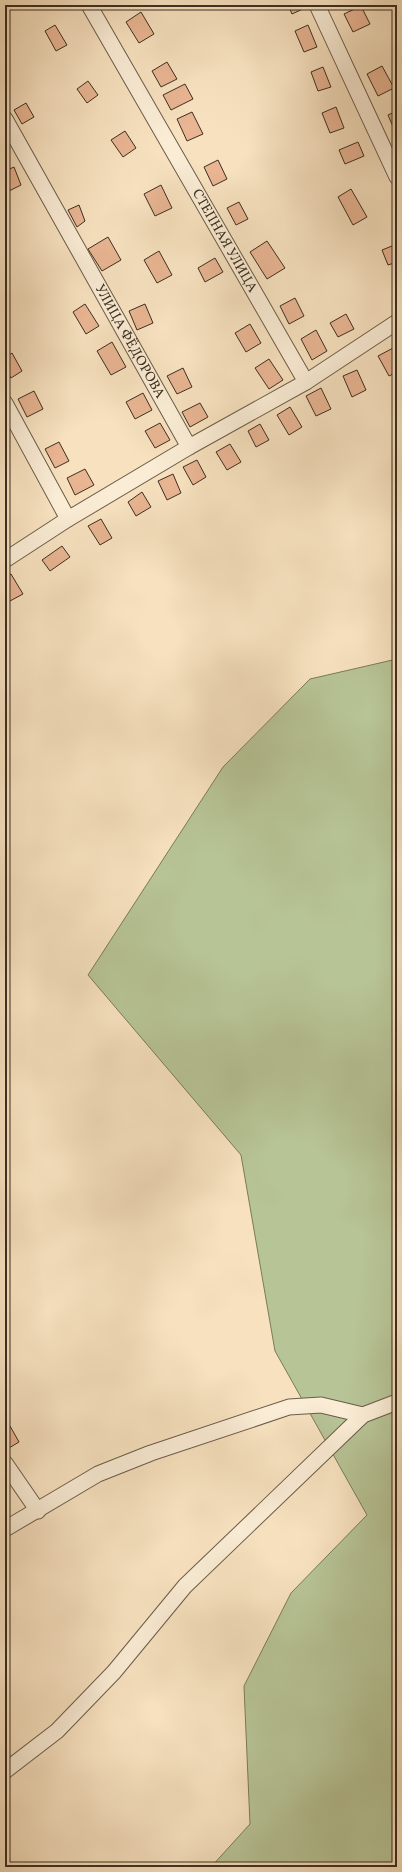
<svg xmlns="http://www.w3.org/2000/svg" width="402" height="1872" font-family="Vollkorn,serif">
  <rect width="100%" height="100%" fill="#f7e1bf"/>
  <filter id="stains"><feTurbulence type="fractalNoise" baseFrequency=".005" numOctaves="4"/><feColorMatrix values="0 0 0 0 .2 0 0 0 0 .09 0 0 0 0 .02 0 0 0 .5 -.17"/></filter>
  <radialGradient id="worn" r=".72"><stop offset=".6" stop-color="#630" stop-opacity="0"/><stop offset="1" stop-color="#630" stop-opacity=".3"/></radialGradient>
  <!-- green -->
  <path fill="#b7c496" stroke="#7a7a5b" d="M397,659V1867H211L250,1824L244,1686L291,1593L367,1515L275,1351L241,1155L88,975L223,767L310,679Z"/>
  <!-- building -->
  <path fill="#e9b593" stroke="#3c2f20" d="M288,5H303L305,8L292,14Z
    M361,6L370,24L353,32L344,14Z
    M141,12L154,34L139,43L126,22Z
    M55,25L67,45L56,51L45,31Z
    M308,25L317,47L304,52L295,31Z
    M167,62L177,79L161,87L152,71Z
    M382,66L394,88L378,96L367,74Z
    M323,67L331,87L318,91L311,72Z
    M88,81L98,95L87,103L77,89Z
    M185,84L193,99L171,110L163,95Z
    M26,103L34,117L22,124L14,110Z
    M336,107L344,128L330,133L322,113Z
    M397,111V136L388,115Z
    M192,112L203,134L187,141L177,119Z
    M125,131L136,148L123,157L111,140Z
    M358,142L364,156L345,164L339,150Z
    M218,160L227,179L213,186L204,167Z
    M14,167L21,185L9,191L5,182V171Z
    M161,185L172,208L155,216L144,194Z
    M351,189L367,217L353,225L338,197Z
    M239,202L248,219L236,225L227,208Z
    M79,205L85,221L77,227L68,210Z
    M108,237L121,260L102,271L88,249Z
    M267,241L285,268L267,279L250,252Z
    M397,244V262L388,265L382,250Z
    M159,251L172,275L157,283L144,260Z
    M215,258L223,272L205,282L198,268Z
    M295,298L304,316L289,324L280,306Z
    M85,304L99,326L86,334L73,312Z
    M145,304L153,323L137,330L129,311Z
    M346,314L354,329L338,337L330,323Z
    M250,324L261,343L246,352L235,333Z
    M316,330L327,351L312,360L301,339Z
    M112,342L126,367L111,375L97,351Z
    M395,347L397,352V372L389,376L378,356Z
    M12,353L22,371L11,378L5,368V358Z
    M269,359L283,380L269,389L255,368Z
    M183,368L192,387L177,394L167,376Z
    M357,370L366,390L352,397L343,376Z
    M321,388L331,409L316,416L306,396Z
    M34,391L43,409L27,417L18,399Z
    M143,393L152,410L135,419L126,402Z
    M200,403L208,417L190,427L182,412Z
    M290,407L302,427L289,435L277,415Z
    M160,423L170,440L155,448L145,431Z
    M260,424L269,440L256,447L248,431Z
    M5,429L10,438L5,440Z
    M59,442L69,461L55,468L45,449Z
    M230,444L241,462L227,470L216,452Z
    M197,460L206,477L193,485L183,467Z
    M85,469L94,485L75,495L67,478Z
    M173,474L181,493L167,500L158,481Z
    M142,492L151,507L136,516L128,502Z
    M101,519L112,538L100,545L88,526Z
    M62,546L70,557L50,571L42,560Z
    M11,574L23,594L10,601L5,592V577Z
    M10,1426L19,1442L9,1448L5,1441V1429Z"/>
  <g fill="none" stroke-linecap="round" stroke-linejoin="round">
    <defs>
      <g id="minor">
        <path id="s1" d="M89,5L306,382L397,322"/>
        <path d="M317,5L397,177"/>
        <path id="s2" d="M5,119L189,447L306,382"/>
        <path d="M5,403L68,519L189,447"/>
        <path d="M5,560L68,519"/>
        <path d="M5,1463L38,1511"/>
        <path d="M5,1529L98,1474L151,1453L289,1407L321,1405L363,1415"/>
        <path d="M5,1771L57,1731L114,1672L185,1586L363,1415L397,1402"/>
      </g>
    </defs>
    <!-- minor casing -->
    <use href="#minor" stroke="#6b5c48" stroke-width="17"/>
    <!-- minor -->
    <use href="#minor" stroke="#faecd5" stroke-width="15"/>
  </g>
  <g text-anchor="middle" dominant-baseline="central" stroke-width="3" stroke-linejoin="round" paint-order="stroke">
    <!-- street labels -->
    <g font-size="14" fill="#3c2f20" stroke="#faecd5">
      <text stroke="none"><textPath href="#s1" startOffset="272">СТЕПНАЯ УЛИЦА</textPath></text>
      <text stroke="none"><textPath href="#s2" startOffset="255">УЛИЦА ФЁДОРОВА</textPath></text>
    </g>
  </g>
  <!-- margin -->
  <rect width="402" height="1872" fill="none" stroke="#f7e1bf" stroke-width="20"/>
  <rect x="6" y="6" width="390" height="1860" fill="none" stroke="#3c2f20" stroke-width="2"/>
  <rect x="10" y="10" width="382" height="1852" fill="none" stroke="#3c2f20"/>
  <rect width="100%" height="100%" filter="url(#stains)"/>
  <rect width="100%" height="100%" fill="url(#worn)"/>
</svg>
